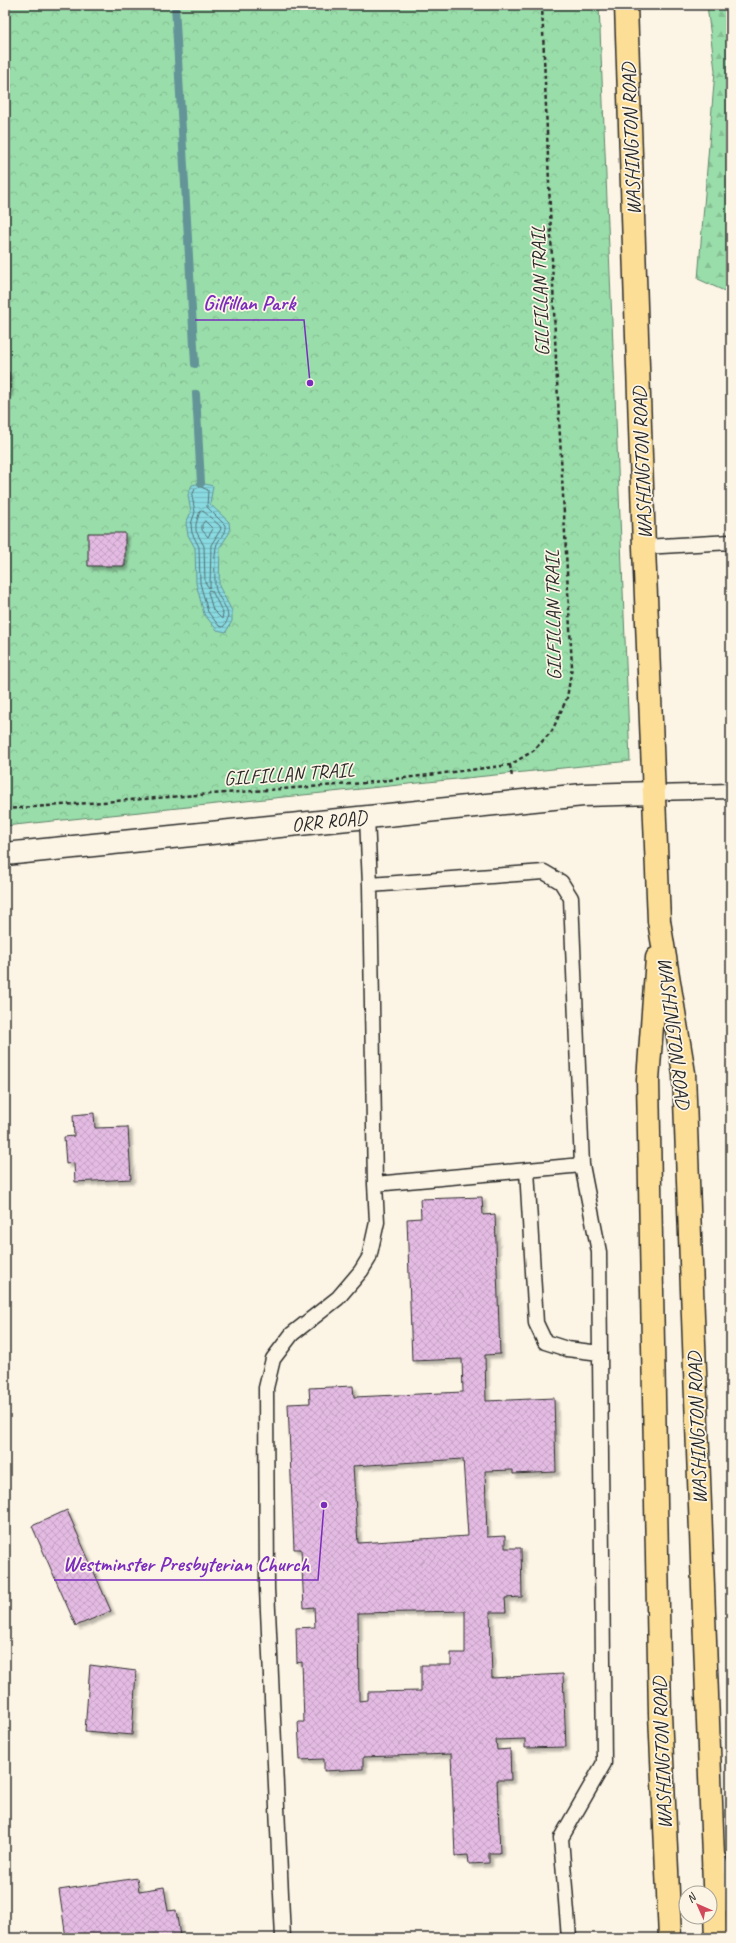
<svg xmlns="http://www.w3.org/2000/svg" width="736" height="1943" font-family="Caveat,sans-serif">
  <defs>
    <pattern id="forest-firs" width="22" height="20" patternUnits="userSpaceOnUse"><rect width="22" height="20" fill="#9da"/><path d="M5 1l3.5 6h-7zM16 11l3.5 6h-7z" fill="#84be92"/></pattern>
    <pattern id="park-crowns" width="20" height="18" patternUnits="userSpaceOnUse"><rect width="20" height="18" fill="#9da"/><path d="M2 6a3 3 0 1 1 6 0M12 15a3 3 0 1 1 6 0" fill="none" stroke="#84be92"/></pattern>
    <pattern id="water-rules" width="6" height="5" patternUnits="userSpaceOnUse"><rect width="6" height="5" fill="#89dae1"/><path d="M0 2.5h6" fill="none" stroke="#76bbc1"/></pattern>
    <pattern id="building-cross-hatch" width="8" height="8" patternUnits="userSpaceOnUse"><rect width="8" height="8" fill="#e4bbe3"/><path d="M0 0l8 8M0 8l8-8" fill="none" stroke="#c4a1c3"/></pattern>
    <filter id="shadow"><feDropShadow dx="3.5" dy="3.5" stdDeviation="1" flood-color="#0004"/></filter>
  </defs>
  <rect width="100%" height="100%" fill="#fcf5e5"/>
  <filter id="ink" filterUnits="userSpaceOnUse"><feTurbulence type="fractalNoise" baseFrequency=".025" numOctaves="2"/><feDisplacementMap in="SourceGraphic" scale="8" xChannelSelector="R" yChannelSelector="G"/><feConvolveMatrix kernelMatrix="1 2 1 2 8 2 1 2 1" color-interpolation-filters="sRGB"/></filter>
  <g filter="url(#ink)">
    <!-- forest -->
    <path fill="url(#forest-firs)" stroke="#62846a" d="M707,5H731V294L698,279L715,71Z"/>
    <!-- park -->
    <path fill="url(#park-crowns)" stroke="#62846a" d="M5,5H599L630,761L5,826Z"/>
    <!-- water -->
    <path fill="url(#water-rules)" stroke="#639498" d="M201,483L213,486L210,504L229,522L230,532L220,547L219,586L232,611V621L226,632L217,630L204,614L196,583L195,548L188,535L186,523L191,512L188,495L192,485Z"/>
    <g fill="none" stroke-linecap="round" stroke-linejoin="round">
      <!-- shore -->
      <path stroke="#517174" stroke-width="1" d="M201,487L208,490L207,507L225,525C226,535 218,538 216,547C214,559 215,573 215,585C216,600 237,612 223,627L219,626L208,612L200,583L199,547L192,533L191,524L195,512L192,496L195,489Z
        M202,510L220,526L221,529L211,545L210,586L209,588L205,582L204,546L196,531V524L200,511Z
        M205,521L213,529L208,537L202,530V525Z
        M209,590L212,591L223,613L222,619L213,610L208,592Z"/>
      <!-- stream -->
      <path stroke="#639498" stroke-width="8" d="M175,5L195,364
        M196,394L201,483"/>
    </g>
    <!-- building -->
    <path fill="url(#building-cross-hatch)" stroke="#2b2b2b" fill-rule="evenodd" filter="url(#shadow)" d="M5,372H9V393H5Z
      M88,533H125V566H88Z
      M94,1113L95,1128L128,1127L131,1179L75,1182L74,1163L66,1164L64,1137L74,1136L73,1115Z
      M482,1197L483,1215L495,1214L500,1354L485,1355L486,1401L554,1398L556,1472L513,1474V1470L485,1471L487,1537L505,1536V1548H521L522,1597L505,1598L506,1612H490L492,1678L563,1674L566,1747L525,1748V1739L496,1740L497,1750L510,1749L511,1780H497L500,1853H489V1863L469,1864L468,1855L455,1856L451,1754L363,1757V1769L324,1771V1759L300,1760L298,1722H304L302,1662L297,1663L296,1628L315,1627L314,1607L304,1608L301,1549H294L288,1404L310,1403L309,1388L353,1386L354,1397L463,1392L462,1359L412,1361L407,1219L421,1218L420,1199ZM463,1459L468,1536L358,1543L353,1466ZM465,1611V1653H451V1665H421V1691L368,1692V1700L359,1701L358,1613Z
      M67,1510L111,1611L76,1626L32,1526Z
      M90,1665L136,1671L132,1735L85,1731Z
      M137,1878L139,1891L164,1887L168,1911L176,1910L180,1936L165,1938H66L59,1890Z"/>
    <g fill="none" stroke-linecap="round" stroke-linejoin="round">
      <defs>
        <path id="service" d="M644,547L731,542
          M654,793L731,791
          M370,885L544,872L561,882L571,898L582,1165L599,1252L604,1763L561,1838L569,1938
          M527,1170L536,1323L545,1342L567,1349L600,1353
          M375,1184L582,1165
          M283,1938L267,1589L266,1388L273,1359L292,1334L338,1298L361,1271L369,1258L377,1222L375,1184L370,885L367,818"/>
        <path id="minor" d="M5,854L583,795L654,793
          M714,1858L731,1901"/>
        <path id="primary" d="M626,5L644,547L659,921L684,1073L716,1938
          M657,958L648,1080L660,1714L670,1938"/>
      </defs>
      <!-- service casing -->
      <use href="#service" stroke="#2b2b2b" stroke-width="17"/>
      <!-- minor casing -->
      <use href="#minor" stroke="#2b2b2b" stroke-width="25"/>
      <!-- primary casing -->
      <use href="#primary" stroke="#2b2b2b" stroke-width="25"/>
      <!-- path -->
      <path stroke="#2b2b2b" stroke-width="2.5" stroke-dasharray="4 3" stroke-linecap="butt" d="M510,765L512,777
        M5,809L364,783L510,765L533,751L552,731L567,698L572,667L556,361L542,5"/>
      <!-- service -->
      <use href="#service" stroke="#fcf5e5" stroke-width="14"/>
      <!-- minor -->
      <use href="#minor" stroke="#fcf5e5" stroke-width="22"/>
      <!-- primary -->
      <use href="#primary" stroke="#fdde96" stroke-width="22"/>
    </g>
  </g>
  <g text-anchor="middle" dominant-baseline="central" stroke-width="3.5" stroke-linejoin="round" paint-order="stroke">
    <!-- street labels -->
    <g font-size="20" fill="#2b2b2b" stroke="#fcf5e5">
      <text transform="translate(631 139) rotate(-92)">WASHINGTON ROAD</text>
      <text transform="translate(540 291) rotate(-92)">GILFILLAN TRAIL</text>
      <text transform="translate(642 463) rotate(-92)">WASHINGTON ROAD</text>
      <text transform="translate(553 615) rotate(-91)">GILFILLAN TRAIL</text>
      <text transform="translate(289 774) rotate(-4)">GILFILLAN TRAIL</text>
      <text transform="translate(329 821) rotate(-6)">ORR ROAD</text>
      <text transform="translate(674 1033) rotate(83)">WASHINGTON ROAD</text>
      <text transform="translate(697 1428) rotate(-92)">WASHINGTON ROAD</text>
      <text transform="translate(662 1753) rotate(-92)">WASHINGTON ROAD</text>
    </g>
  </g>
  <!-- callouts -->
  <path fill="none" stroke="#7b2cbf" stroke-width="1.5" d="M310 383L304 320H195M324 1505L318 1580H54"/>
  <g fill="#7b2cbf" stroke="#fcf5e5" stroke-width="1.5">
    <circle cx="310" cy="383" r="4"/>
    <circle cx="324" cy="1505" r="4"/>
  </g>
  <g font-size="21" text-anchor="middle" font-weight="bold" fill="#7b2cbf" stroke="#fcf5e5" stroke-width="3.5" stroke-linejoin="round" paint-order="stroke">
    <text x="249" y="310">Gilfillan Park</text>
    <text x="186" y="1571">Westminster Presbyterian Church</text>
  </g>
  <!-- margin -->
  <rect width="736" height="1943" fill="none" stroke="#fcf5e5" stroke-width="20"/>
  <rect x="10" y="10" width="716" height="1923" fill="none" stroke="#2b2b2b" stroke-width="1.5" filter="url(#ink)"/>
  <!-- north arrow -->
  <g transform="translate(698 1905) rotate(315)"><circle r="19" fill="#fcf5e5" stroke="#a8a49b"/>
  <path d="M0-3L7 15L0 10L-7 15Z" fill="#d1495b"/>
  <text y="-6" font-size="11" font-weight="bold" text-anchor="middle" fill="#2b2b2b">N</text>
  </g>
</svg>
